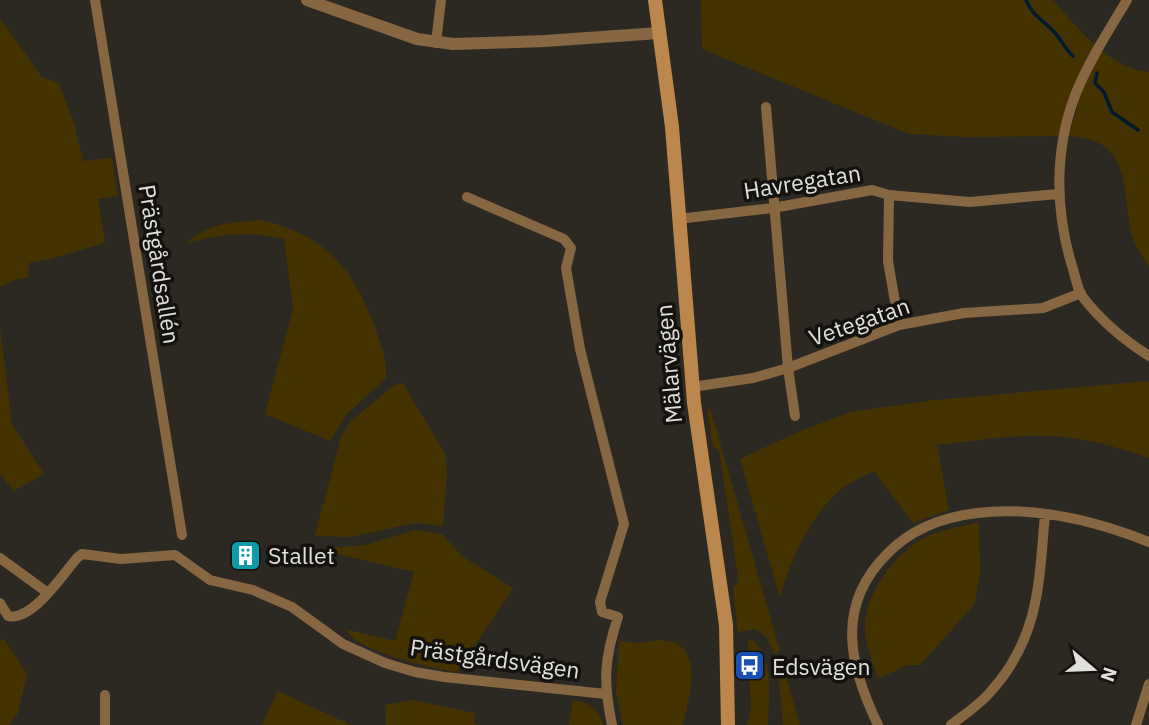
<svg xmlns="http://www.w3.org/2000/svg" width="1149" height="725" font-family="'IBM Plex Sans',sans-serif">
  <rect width="100%" height="100%" fill="#2c2923"/>
  <!-- green -->
  <path fill="#430" d="M701,0H1053C1079,29 1108,68 1149,72V266C1143,258 1136,247 1133,238C1120,192 1136,140 1069,136L1078,105L1071,101L1058,136L966,137L909,134L702,49Z
    M0,18L42,77L59,83L74,124L83,161L112,158L118,196L98,199L105,243L50,259L29,263L28,278L16,279L0,287Z
    M261,220C324,235 352,266 374,325C381,345 387,356 386,378L347,414L330,441L265,414L293,309L284,239C244,231 225,234 186,243C213,222 227,223 261,220Z
    M0,327L12,424L44,474L14,491L0,474Z
    M1149,381V458C1117,447 1083,437 1049,436C1012,434 974,441 937,445L949,510L913,523L874,471C863,477 847,483 837,493C808,520 791,559 780,597L740,459L796,433L850,412L935,400Z
    M403,383L445,454L447,473L443,526L415,523L351,537L315,536L341,437L350,422L394,385Z
    M710,408L780,651L775,655L766,636L755,629L738,632L733,586L739,582L719,450L713,447L707,410Z
    M979,522L980,574L974,605L920,665H907L878,679C874,664 866,647 865,632C863,600 887,564 913,545C931,531 957,528 979,522Z
    M416,530L442,534L462,556L513,588L457,672C432,669 379,655 357,641C352,638 349,633 345,629L395,641L414,572L315,549L365,545Z
    M4,639L27,674L18,713L9,725H0V641Z
    M661,640C666,641 674,641 678,644C702,660 688,702 683,725H623L616,693L619,641L637,643Z
    M753,640C775,662 768,696 768,725H747L751,709L748,641Z
    M783,666L800,725H783L778,672Z
    M278,691L351,725H262Z
    M413,700L475,713L474,724L481,725H386V705Z
    M573,700C590,703 598,708 603,725H569Z"/>
  <g fill="none" stroke-linecap="round" stroke-linejoin="round">
    <!-- stream -->
    <path stroke="#011a2e" stroke-width="3.5" d="M1026,0C1032,16 1045,21 1056,34C1062,41 1065,49 1073,56
      M1097,73L1095,83L1104,92L1112,112L1138,130"/>
    <!-- minor -->
    <path stroke="#876642" stroke-width="10" d="M95,0L182,535
      M1127,0C1109,30 1089,61 1076,93C1054,149 1055,210 1072,266C1075,275 1077,288 1082,296C1100,320 1124,340 1149,356
      M436,43L441,0
      M766,107L788,368L795,416
      M889,195L888,261L899,325
      M467,197L564,239L571,248L566,268L580,349L624,524L600,602L602,612L618,617C604,659 603,682 612,725
      M678,219L773,208L872,190L889,195L970,202L1058,194
      M692,387L753,378L788,368L899,325L964,313L1043,308L1081,293
      M0,558L48,593
      M0,603L8,616C32,622 63,574 77,558L82,554L121,559L175,555L210,580L253,590L292,607L343,644L385,663L415,672L444,677L606,694
      M105,695V725
      M878,725C849,665 835,606 887,554C911,529 943,517 977,513C1034,506 1096,521 1149,542
      M951,725C965,714 981,704 992,690C1040,636 1039,581 1045,514
      M1136,725L1149,684"/>
    <!-- tertiary -->
    <path stroke="#876642" stroke-width="12" d="M307,0L417,39L453,44L545,41L659,33"/>
    <!-- secondary -->
    <path stroke="#bc874c" stroke-width="14" d="M655,0L672,127L694,403L726,625L728,725"/>
  </g>
  <!-- icons -->
  <defs>
    <symbol id="building-square" viewBox="-11 -11 22 22"><rect x="-9" y="-9" width="18" height="18" rx="4" fill="#0f9aa8" stroke="#13120f"/><path d="M-4-6H4V6H1V3H-1V6H-4ZM-2.5-4.3h1.7v1.8h-1.7ZM.8-4.3h1.7v1.8H.8ZM-2.5-1h1.7V.8h-1.7ZM.8-1h1.7V.8H.8Z" fill="#fff"/></symbol>
    <symbol id="bus-square" viewBox="-11 -11 22 22"><rect x="-9" y="-9" width="18" height="18" rx="4" fill="#1a4fb4" stroke="#13120f"/><path d="M-5-6H5V4H4V6H2V4H-2V6H-4V4H-5ZM-3.5-4V0h7V-4ZM-3.5 1.2v1.5H-2V1.2ZM2 1.2v1.5H3.5V1.2Z" fill="#fff"/></symbol>
  </defs>
  <g fill-rule="evenodd">
    <use href="#building-square" x="228" y="538" width="35" height="35"/>
    <use href="#bus-square" x="732" y="648" width="35" height="35"/>
  </g>
  <g text-anchor="middle" dominant-baseline="central" stroke-width="7" stroke-linejoin="round" paint-order="stroke">
    <!-- street labels -->
    <g font-size="23" fill="#e1dfdb" stroke="#13120f">
      <text transform="translate(802 181) rotate(-9)">Havregatan</text>
      <text transform="translate(160 264) rotate(81)">Prästgårdsallén</text>
      <text transform="translate(859 321) rotate(-19)">Vetegatan</text>
      <text transform="translate(668 364) rotate(-95)">Mälarvägen</text>
      <text transform="translate(495 658) rotate(8)">Prästgårdsvägen</text>
    </g>
    <!-- poi labels -->
    <g font-size="23" fill="#e1dfdb" stroke="#13120f" text-anchor="start">
      <text x="268" y="555">Stallet</text>
      <text x="772" y="666">Edsvägen</text>
    </g>
  </g>
  <!-- north arrow -->
  <g transform="translate(1093 669) rotate(109)" stroke="#13120f" stroke-width="5" paint-order="stroke">
  <path d="M0-5L12 26L0 18L-12 26Z" fill="#e1dfdb"/>
  <text y="-10" font-size="19" font-weight="bold" text-anchor="middle" fill="#e1dfdb">N</text>
  </g>
</svg>
